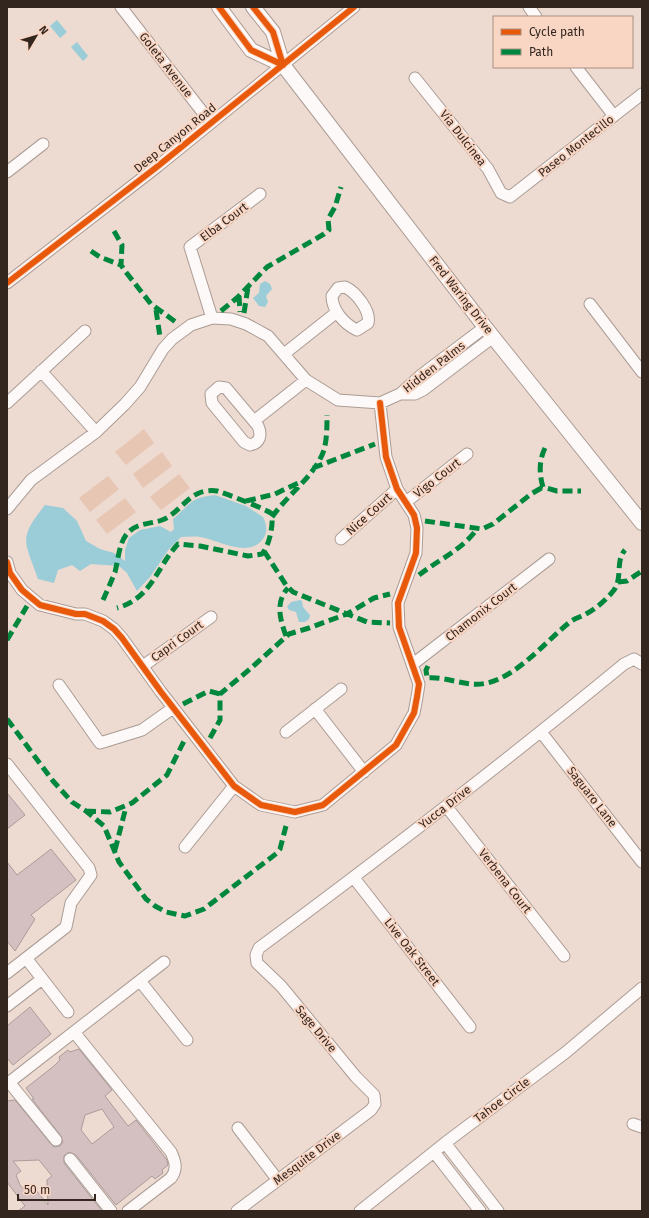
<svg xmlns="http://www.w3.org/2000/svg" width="649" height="1218" font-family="'Fira Sans',sans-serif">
  <rect width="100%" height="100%" fill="#eddad0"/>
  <!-- green -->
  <path fill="#e8c6b4" d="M144,429L154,443L126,465L115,452Z
    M162,452L172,466L143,488L133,474Z
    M179,474L190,488L161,510L150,497Z
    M108,476L119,489L90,512L79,498Z
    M125,498L136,512L107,534L96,520Z"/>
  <!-- water -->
  <path fill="#9bcdd8" d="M57,20L67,32L60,38L50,26Z
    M77,42L88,56L83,61L71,47Z
    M265,281L270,284L272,289L266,296L268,302L265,307L259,306L253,298L259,293L260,284Z
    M215,495L246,506L263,517C267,525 268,533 262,540C248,558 218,540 200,537C194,536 187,537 181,537L169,549L150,577L137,591L127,573L119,566L91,564L80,571L72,565L58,570L54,583L38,579C25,541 17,540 45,505L63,508L77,521L86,541L100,549L114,553L125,561V550L129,538L140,530L160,526L171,532L174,529L173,519C191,504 189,498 215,495Z
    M300,600L302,601L303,607L310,615L309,619L305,622H299L296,612L289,610L287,607L291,602Z"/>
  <!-- building -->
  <path fill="#d5c0c1" stroke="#aa9c9a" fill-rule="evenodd" d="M7,793L25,815L7,829Z
    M51,849L76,880L31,915L35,919L15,951L7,941V862L17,875Z
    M30,1007L51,1034L13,1065L7,1058V1026Z
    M79,1049L112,1090L105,1096L128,1126L136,1120L167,1160L168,1165L162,1170L163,1173L155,1179L152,1176L116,1205L76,1155L69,1152L64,1156V1163L102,1211H18L25,1206L7,1182V1101L15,1100L51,1144L54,1147L60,1146L63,1142L61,1136L32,1099H34L26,1088L54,1066L60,1060L59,1057L68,1050L70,1052ZM102,1109L114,1127L92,1144L81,1130L85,1115ZM39,1160L52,1176L47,1180L48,1205L36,1190L28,1194L20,1185L16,1175L21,1171L13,1161Z"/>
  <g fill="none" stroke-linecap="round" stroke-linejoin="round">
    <defs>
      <path id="minor" d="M121,7L211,123
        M529,7L536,17
        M576,67L614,116
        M415,78L488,169L501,193L510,197L642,94
        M7,172L43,144
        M7,283L158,166L354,7
        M345,287C356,292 371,311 368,323L357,330C344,324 332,310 332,296L338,288Z
        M590,304L642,372
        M212,318L190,247L260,194
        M284,354L337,312
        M41,371L96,432
        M219,387L226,388L258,426C262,435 260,443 250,445L244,442L212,403L211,394Z
        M400,394H415L423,390L493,337
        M7,403L85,331
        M254,421L306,380
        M406,502L467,454
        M7,509L31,480L96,432L125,404L140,387L163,349L172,339L191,325L212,318L231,319L246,324L268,336L306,380L338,400L380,403L400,394L420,376L485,327
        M341,539L397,489
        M7,562L10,573L22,590L40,605L76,614H85L103,621L114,629L122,638L161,692L234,786L261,805L295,812L323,805L396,745L414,713L417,697L419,684L399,627L398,603L416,553L417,528L414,515L397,489L386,457L380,403
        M413,664L549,559
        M143,666L211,617
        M59,685L100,743L142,730L173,708
        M315,709L364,772
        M286,732L341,689
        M541,732L642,862
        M7,764L89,868L91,875L71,903L66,927L7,973
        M446,806L564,956
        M185,847L234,786
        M354,878L470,1027
        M26,958L68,1012
        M140,981L187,1040
        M7,1006L42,979
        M74,1032L171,1152C175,1161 178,1169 171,1178L128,1211
        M9,1082L56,1140
        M7,1084L164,962
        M633,1124L642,1127
        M238,1128L277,1179
        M445,1143L498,1211
        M434,1152L480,1211
        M70,1159L111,1211
        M237,1211L371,1110L375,1104L374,1095L356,1077L281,986L257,963L256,955L259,948C383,856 505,762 624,664L634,659L642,664
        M360,1211L445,1143L565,1053L642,988"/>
      <path id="major" d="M219,7L251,50L283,65
        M253,7L273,32L283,65L485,327L642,523"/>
    </defs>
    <!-- minor casing -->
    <use href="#minor" stroke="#ab9c95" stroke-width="13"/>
    <!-- major casing -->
    <use href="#major" stroke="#ab9c95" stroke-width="16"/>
    <!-- minor -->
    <use href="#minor" stroke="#fcf9f8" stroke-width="11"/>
    <!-- major -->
    <use href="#major" stroke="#fcf9f8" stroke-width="14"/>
    <!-- quiet -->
    <path stroke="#00873e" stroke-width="5" stroke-dasharray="10 5" stroke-linecap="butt" d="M114,231L122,245L121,265L125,271L151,304L177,323
      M91,251L100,257L121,265
      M239,296L240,312
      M156,310L160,337
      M221,311L238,297L267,267L324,234L329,230L328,219L335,207L341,187
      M244,313L248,287
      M545,448C539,460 539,474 543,487L557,491H581
      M313,468L375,444
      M246,501L275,494L298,483
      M272,517C288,494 315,476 324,450C327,439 327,426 327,415
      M425,521L482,529L493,524L531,494L543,487
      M264,551L286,585L293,592L367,622L390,623
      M419,575C438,560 462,550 477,529
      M618,582L627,581L642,571
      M103,600C107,591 111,582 115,572C118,561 119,544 126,535C136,522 148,525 162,520C176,515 185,499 199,493C204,491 211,490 217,491C224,493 269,510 272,514C273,526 270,544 262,554L248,556L200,546L178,544C156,568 152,598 117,608
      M286,636C280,619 275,602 288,588
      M7,640L27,606
      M428,666L426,670L427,678C448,676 467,688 487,683C518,676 546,641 570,622C575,618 581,617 586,614C597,608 607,599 614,590C623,577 615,561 625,550
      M183,704L209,691L220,694
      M7,719L53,781L72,802L86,811L104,826L119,862L146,899L155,906L166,912L185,916L204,909L277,853L280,849L286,826
      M210,738L220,720V694L250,669L289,634L309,628L347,614L374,598L390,594
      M86,811L110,812L132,803L167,775L184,741
      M115,850L126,807"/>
    <defs>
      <path id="cycleway" d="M219,7L251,50L283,65
        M253,7L273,32L283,65
        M7,283L158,166L354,7
        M7,562L10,573L22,590L40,605L76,614H85L103,621L114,629L122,638L161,692L234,786L261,805L295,812L323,805L396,745L414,713L417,697L419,684L399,627L398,603L416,553L417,528L414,515L397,489L386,457L380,403"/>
    </defs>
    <!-- cycleway casing -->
    <use href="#cycleway" stroke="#f9d6c4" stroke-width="8"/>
    <!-- cycleway -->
    <use href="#cycleway" stroke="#e8590c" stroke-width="6"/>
  </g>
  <g text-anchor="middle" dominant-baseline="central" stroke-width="4" stroke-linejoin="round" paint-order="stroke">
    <!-- street labels -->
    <g font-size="12" fill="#33261f" stroke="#f9d6c4">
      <text transform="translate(166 65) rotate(52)">Goleta Avenue</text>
      <text transform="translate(175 138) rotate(-39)">Deep Canyon Road</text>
      <text transform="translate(463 138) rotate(52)">Via Dulcinea</text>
      <text transform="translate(576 146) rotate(-38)">Paseo Montecillo</text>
      <text transform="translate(224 222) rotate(-37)">Elba Court</text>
      <text transform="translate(461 295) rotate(52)">Fred Waring Drive</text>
      <text transform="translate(434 367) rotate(-38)">Hidden Palms</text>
      <text transform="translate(437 478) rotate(-38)">Vigo Court</text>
      <text transform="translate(369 514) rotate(-42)">Nice Court</text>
      <text transform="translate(481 612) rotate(-38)">Chamonix Court</text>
      <text transform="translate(177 641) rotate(-36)">Capri Court</text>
      <text transform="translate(592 797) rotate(52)">Saguaro Lane</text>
      <text transform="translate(445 807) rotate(-38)">Yucca Drive</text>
      <text transform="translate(505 881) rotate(52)">Verbena Court</text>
      <text transform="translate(412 952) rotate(52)">Live Oak Street</text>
      <text transform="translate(316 1029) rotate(50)">Sage Drive</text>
      <text transform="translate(502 1100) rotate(-37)">Tahoe Circle</text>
      <text transform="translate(307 1158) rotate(-37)">Mesquite Drive</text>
    </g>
  </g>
  <!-- border -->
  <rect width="649" height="1218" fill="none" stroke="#33261f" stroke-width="16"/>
  <!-- legend -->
  <rect x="493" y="16" width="140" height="52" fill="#f9d6c4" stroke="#aa9082"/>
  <rect x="501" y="29" width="20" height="6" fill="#e8590c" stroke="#aa9082"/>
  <text x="529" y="36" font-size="12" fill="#33261f">Cycle path</text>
  <rect x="501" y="49" width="20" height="6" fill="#00873e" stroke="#aa9082"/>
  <text x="529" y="56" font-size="12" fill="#33261f">Path</text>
  <!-- north arrow -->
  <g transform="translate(36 36) rotate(52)" stroke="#f9d6c4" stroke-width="3" paint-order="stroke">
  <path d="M0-3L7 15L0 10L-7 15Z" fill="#33261f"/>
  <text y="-6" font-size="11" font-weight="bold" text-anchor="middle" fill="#33261f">N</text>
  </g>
  <!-- scale -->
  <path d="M18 1194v6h77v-6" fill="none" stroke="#33261f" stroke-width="2"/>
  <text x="24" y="1194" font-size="12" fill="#33261f" stroke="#f9d6c4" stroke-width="3" paint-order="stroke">50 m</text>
</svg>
